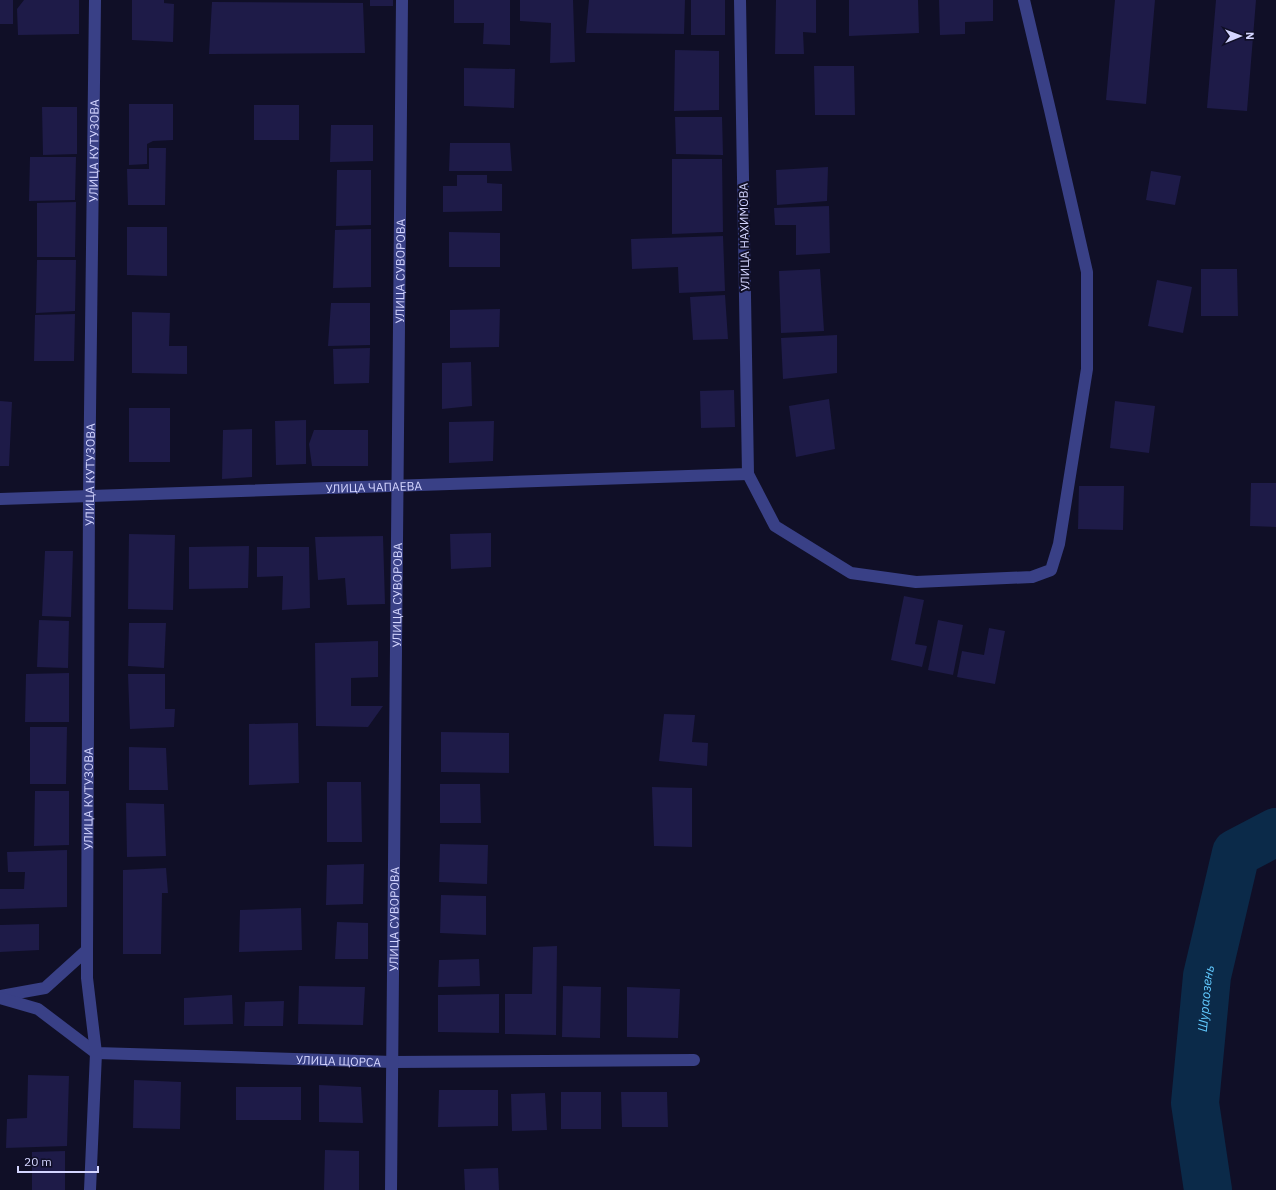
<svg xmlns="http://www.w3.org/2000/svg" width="1276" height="1190" font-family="'IBM Plex Sans',sans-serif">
  <rect width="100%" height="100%" fill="#100f27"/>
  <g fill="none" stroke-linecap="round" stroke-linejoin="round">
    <!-- river -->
    <path stroke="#0b2a49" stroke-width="48" id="s1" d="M1208,1190L1195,1103L1207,976L1236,853L1276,832"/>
  </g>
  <!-- building -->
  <path fill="#1e1b48" d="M0,0H13V24H0Z
    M24,0H79V34L18,35L17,9Z
    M132,0H164V3L174,4L173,42L132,40Z
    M370,0H393V6H370Z
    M454,0H510V45L483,44L484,23H454Z
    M520,0H573L575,62L550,63L551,23L520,21Z
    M589,0H685L684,34L586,33Z
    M691,0H725V35H691Z
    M776,0H816V33L803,32L804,54H775Z
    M849,0H918L919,33L849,36Z
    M939,0H993V21L965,22V34L940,35Z
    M1115,0H1155L1146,104L1106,100Z
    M1216,0H1256L1247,111L1207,108Z
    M212,2L363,3L365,53L209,54Z
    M675,50L719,51V110L674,111Z
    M814,66H854L855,115H815Z
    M464,68L515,69L514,108L464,106Z
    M129,104H173V140L153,141L147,144V164L129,165Z
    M254,105H299V140H254Z
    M42,107H77V154L43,155Z
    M675,117H722L723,155L676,154Z
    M331,125H373V161L330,162Z
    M450,143H510L512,171H449Z
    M149,148H166L165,205H128L127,169H149Z
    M30,157H76L75,200L29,201Z
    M672,159H722L723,232L672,234Z
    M828,167L827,201L777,205L776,170Z
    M337,170H371V225L336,226Z
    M1151,171L1181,176L1175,205L1146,200Z
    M457,175H487V183L502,184V211L443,212V186H457Z
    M76,202L75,257H37V203Z
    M829,206L830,253L796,255V225H775L774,208Z
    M127,227H167V276L127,275Z
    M371,229V287L333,288L335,230Z
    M449,232L500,233V267H449Z
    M723,236L725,291L679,293L678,267L632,269L631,239Z
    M37,260H76L75,311L36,313Z
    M820,269L824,331L781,333L779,271Z
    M1201,269H1237L1238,316H1201Z
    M1157,280L1192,287L1183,333L1148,326Z
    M725,295L728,339L693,340L690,297Z
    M331,303H370V345L328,346Z
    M500,309L499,347L450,348V310Z
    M132,312L170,313L169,346H187V374L132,373Z
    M75,314L74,361H34L35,315Z
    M837,335V373L783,379L781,338Z
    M370,348L369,383L334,384L333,349Z
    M471,362L472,406L442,409V363Z
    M734,390L735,427L701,428L700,391Z
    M829,399L835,449L796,457L789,406Z
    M0,401L12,402L9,466H0Z
    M1115,401L1155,406L1149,453L1110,448Z
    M129,408H170V462H129Z
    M306,420V464L276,465L275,421Z
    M494,421L493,461L449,463V422Z
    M252,429V477L222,479L223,430Z
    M314,430H368V466H312L309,444Z
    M1251,483H1276V527L1250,526Z
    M1079,486H1124L1123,530L1078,529Z
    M491,533V567L451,569L450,534Z
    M129,534L175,535L173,610L128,609Z
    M383,536L385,604L347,605L345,578L318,580L315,537Z
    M249,546L248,588L189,589V547Z
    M257,547H309L310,608L282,610L283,576L257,577Z
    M45,551H73L71,617L42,616Z
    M904,596L924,600L915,644L927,646L922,667L891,660Z
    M39,620L69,621L68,668L37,667Z
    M938,620L963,625L953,675L928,670Z
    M129,623H166L164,668L128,666Z
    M989,628L1005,631L995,684L957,677L962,651L984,655Z
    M378,641V677L351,678V706H383L368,727L316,726L315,643Z
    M69,673V722H25L26,674Z
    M128,674H165V709H175L174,727L130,729Z
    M664,714L695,715L692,742L708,743L707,766L659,761Z
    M298,723L299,783L249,785V724Z
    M30,727H67L66,784H30Z
    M441,732L509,733V773L441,772Z
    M129,747L166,748L168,790H129Z
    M327,782H361L362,842H327Z
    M440,784H480L481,823H440Z
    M652,787L692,788V847L654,846Z
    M35,791H69V845L34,846Z
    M126,803L164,804L166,856L127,857Z
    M440,844L488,845L487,884L439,882Z
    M67,850V907L0,909V889H24L25,872H8L7,852Z
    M364,864L363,904L326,905L327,865Z
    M166,868L168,893H162L161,954H123V870Z
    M441,895L486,896V935L440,933Z
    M301,908L302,950L239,952L240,910Z
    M337,922L368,923V959H335Z
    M39,924V950L0,952V925Z
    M557,946L556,1035L505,1034V994H532L533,947Z
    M479,959L480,986L438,987L439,960Z
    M299,986L365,987L363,1025L298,1024Z
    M563,986L601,987L600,1038L562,1037Z
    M627,987L680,989L678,1038L627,1037Z
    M499,994V1033L438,1032V995Z
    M232,995L233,1024L184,1025V998Z
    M284,1001L283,1026H244L245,1002Z
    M28,1075L69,1076L67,1146L6,1148L7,1119L27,1118Z
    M134,1080L181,1082L180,1129L133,1128Z
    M319,1085L361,1087L363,1123L319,1122Z
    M236,1087H301V1120H236Z
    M439,1090H498V1126L438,1127Z
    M561,1092H601V1129H561Z
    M621,1092H667L668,1127H622Z
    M545,1093L547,1130L512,1131L511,1094Z
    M325,1150L359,1151V1190H324Z
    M65,1151V1190H32V1152Z
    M498,1168L499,1190H465L464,1169Z"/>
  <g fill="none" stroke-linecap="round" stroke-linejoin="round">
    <!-- lane -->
    <path stroke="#394086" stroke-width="12" d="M748,474L775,526L851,573L916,582L1032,577L1051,570L1059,544L1087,369V272L1050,110L1024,0"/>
    <!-- street -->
    <g stroke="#394086" stroke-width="12">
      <path id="s2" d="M0,499L748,474L740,0"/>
      <path d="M0,996L45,988L87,950"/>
      <path id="s3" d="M0,998L38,1009L96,1053L393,1062L694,1060"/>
      <path id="s4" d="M90,1190L96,1053L87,978V950L89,496L95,0"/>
      <path id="s5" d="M391,1190L402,0"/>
    </g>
  </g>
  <g text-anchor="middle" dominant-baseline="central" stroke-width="4" stroke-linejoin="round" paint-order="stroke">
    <!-- street labels -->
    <g font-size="12" fill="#d4d5ff" stroke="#100f27">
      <text stroke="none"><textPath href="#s4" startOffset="1040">УЛИЦА КУТУЗОВА</textPath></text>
      <text transform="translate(744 237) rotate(-91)">УЛИЦА НАХИМОВА</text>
      <text stroke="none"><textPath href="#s5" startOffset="919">УЛИЦА СУВОРОВА</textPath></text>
      <text stroke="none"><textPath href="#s4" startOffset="716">УЛИЦА КУТУЗОВА</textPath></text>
      <text stroke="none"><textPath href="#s2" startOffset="374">УЛИЦА ЧАПАЕВА</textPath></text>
      <text stroke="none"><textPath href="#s5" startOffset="595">УЛИЦА СУВОРОВА</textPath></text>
      <text stroke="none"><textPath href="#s4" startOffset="392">УЛИЦА КУТУЗОВА</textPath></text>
      <text stroke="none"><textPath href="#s5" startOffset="271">УЛИЦА СУВОРОВА</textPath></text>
      <text stroke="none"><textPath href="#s3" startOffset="355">УЛИЦА ЩОРСА</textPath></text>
    </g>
    <!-- water labels -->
    <g font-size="13" font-style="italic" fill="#62caff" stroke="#100f27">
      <text stroke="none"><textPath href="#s1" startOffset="193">Шураозень</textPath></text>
    </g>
  </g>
  <!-- north arrow -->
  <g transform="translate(1240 36) rotate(89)" stroke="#100f27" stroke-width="3" paint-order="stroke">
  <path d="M0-3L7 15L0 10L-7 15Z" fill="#d4d5ff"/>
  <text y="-6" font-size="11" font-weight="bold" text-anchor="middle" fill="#d4d5ff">N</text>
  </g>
  <!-- scale -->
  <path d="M18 1166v6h80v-6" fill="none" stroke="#d4d5ff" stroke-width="2"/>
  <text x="24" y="1166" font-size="12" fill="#d4d5ff" stroke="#100f27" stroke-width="3" paint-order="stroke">20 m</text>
</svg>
